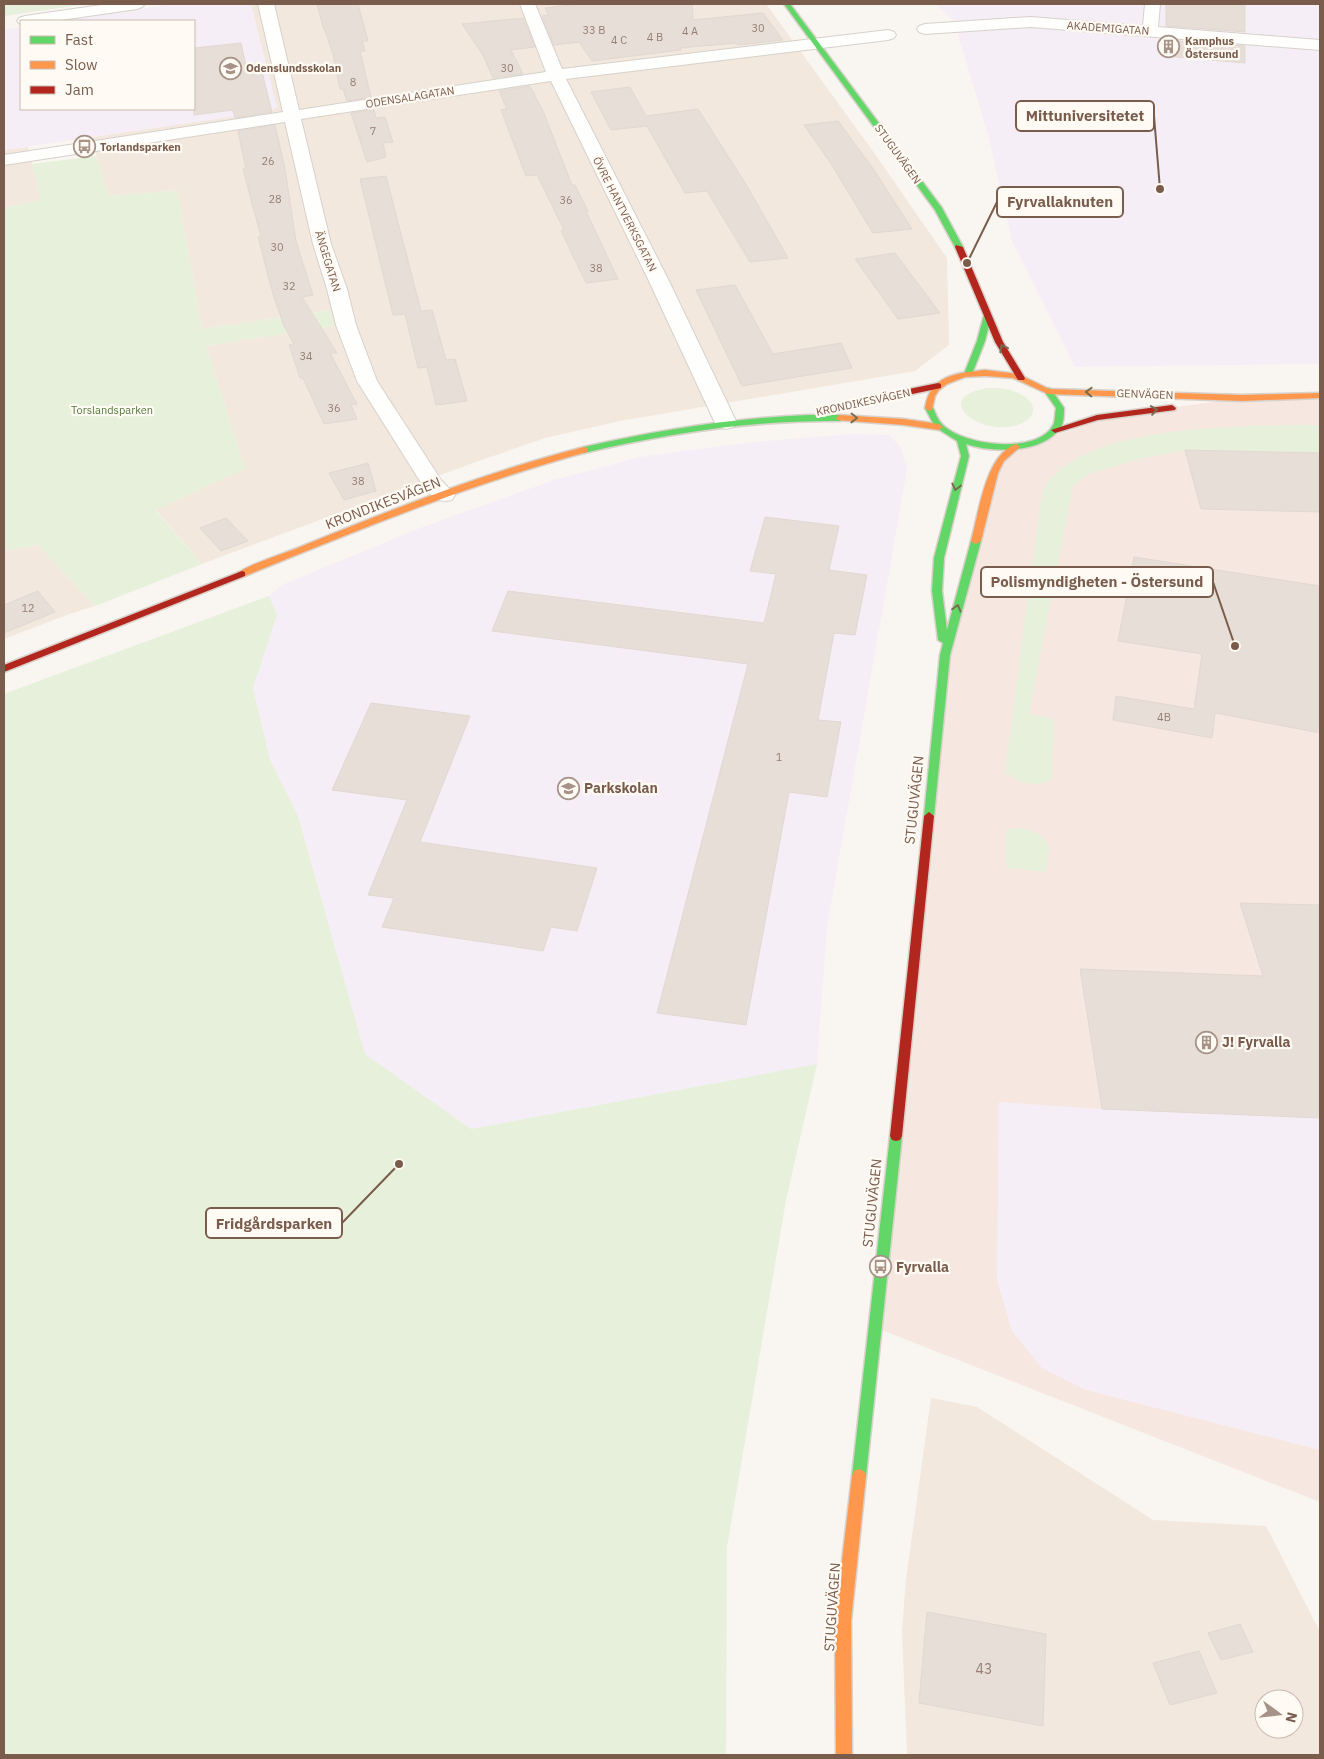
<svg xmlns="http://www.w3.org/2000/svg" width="1324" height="1759" font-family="'IBM Plex Sans',sans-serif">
  <rect width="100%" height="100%" fill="#f9f5f0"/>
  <!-- residential -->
  <path fill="#f2e8de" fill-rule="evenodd" d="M251,4H766L875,154L947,258L949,345L915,371L620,421L545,438L470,464L202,564L155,509L245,469L206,346L334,326L329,310L202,329L177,190L109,196L96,156L92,137L270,111L276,107Z
    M28,147L41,200L4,208V150Z
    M38,545L95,606L72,613L4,639V551Z
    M931,1398L977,1407L1153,1520L1266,1526L1320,1632V1755H907L902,1631L906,1579ZM1264,1699H1294V1729H1264Z"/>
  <!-- commercial -->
  <path fill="#f6e8e1" d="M1320,396V1502L874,1327L945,655L1000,460L1039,441L1117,415L1242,398Z"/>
  <!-- education -->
  <path fill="#f6eef6" d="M174,4H251L277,107L270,111L4,150V30L21,27V109H194V21H59Z
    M935,4H1320V364L1075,367L1012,241L989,138L954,22Z
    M853,434L889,435L902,449L907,470L827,927L817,1064L471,1129L365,1054L298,816L270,760L253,688L277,615L269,596L282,585L420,528L554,480L640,457L753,442Z
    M1240,903L1320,905V1450L1086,1390L1042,1368L1012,1331L997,1280L999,1102L1102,1109L1263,976Z"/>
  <!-- green -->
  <path fill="#e7f0db" d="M4,4H87L4,16Z
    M96,156L109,196L177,190L202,329L330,310L335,326L206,346L245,469L155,510L202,564L95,606L38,545L4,551V208L41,200L32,164Z
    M987,388C998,388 1010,388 1020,394C1042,405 1034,422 1014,426C978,435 931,398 987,388Z
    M1320,425V453L1185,450L1140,459L1089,474L1073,486L1029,714L1054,719L1052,779C1033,789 1021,783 1005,772C1016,695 1024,617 1036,539C1038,528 1040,495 1045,487C1084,422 1252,426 1320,425Z
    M269,596L277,615L253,688L270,760L298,816L365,1054L471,1129L817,1064L786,1200L727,1547L726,1755H4V694Z
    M1023,828L1039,834L1050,846L1045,872L1006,867V829Z"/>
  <!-- building -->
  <path fill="#e6ded7" stroke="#e2d8d2" d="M317,4H358L368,41H362L365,51H360L371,97L347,101L343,89H340L333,54L325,30H324Z
    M578,4H692L693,20L763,13L783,40L738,45L736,43L680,48L681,50L592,61L579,42L554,45L542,16L548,15L545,8Z
    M1166,4H1245V32L1166,26Z
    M523,18L535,47L511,50L523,74L493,78L483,55L462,24Z
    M1165,40L1245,46V63L1165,56Z
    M241,43L246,66L260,64L272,112L235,118L233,110L194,115V48Z
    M530,86L543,111L572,185H575L588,211H586L618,279L586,283L561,231L564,230L537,175L526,176L501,110L507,109L499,91Z
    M630,87L646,116L698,109L747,186L788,258L750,262L707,191L685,193L647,126L611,130L591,92Z
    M374,110L376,118L385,117L393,142L383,143L386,157L367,162L351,113Z
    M838,121L872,167L912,229L873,233L830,162L804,125Z
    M275,125L285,169L296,241L313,295L302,297L337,353H330L357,404L351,405L357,419L324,424L303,378H300L289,345L294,344L284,326L273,294L258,237H261L243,169H246L238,131Z
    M386,176L421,311L432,310L446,360L455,359L467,401L436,405L427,367L418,368L405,314L393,315L360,179Z
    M895,253L940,313L898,319L855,259Z
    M735,285L773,354L841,343L852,368L742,386L696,290Z
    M1185,450L1320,453V512L1201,509Z
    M368,463L376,491L344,500L329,473Z
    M765,517L839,526L829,570L867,575L855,635L834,633L818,720L841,722L827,797L789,792L746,1025L657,1013L748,664L492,631L508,591L764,623L776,574L750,571Z
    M226,518L248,541L221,551L200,528Z
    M1134,557L1320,586V733L1215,713L1212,738L1113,720L1116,696L1194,709L1202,654L1118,641Z
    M38,591L55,612L4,633V605Z
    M371,703L470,716L420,842L597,868L577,931L551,927L543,951L382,927L394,898L368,895L407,800L332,790Z
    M1240,903L1320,905V1118L1102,1109L1080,969L1263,976Z
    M927,1612L1046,1634L1043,1726L919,1703Z
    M1240,1624L1253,1652L1221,1660L1208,1633Z
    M1199,1651L1217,1693L1170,1705L1153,1663Z"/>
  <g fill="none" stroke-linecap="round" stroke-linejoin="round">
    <defs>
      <path id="street" d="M108,4H145L142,7L137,9L54,21H21V25L17,21L19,18L25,16Z
        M258,4H274L299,110L546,72L520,4H535L562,69L888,30L894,32L896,35L894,38L888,40L566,79L668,279L737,423L733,427L726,429L719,427L715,423L648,279L551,81L301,119L331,244L347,289L356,325L377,381L441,480L455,495L452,500C439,503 434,498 425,489L357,381L336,325L327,289L313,244L285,122L4,165V155L283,112Z
        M1145,4H1160L1158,27L1320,40V50L1031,27L925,34L919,32L917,29L919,26L925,24L1031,17L1143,26Z"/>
      <path id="fast" d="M784,4H790L942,208L963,247L962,249H956L935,210Z
        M984,315L991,317L985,341L972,374L971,376H965L964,374L977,341Z
        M1048,388L1051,389L1064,408C1064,414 1064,422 1061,427C1043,454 993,453 966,444L969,456L944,558L942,591L947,630L971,541L976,538L981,541L950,655L934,816L929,820L924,816L940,655L943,643L938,640L932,591L934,558L961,456L957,441L935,427L925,408L929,405L932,406C935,411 937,419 941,423C960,446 1041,456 1054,423C1055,419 1055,413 1056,408L1044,391Z
        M808,415H840L844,418L840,421C753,420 669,433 584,453L580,450L584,447C658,430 732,418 808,415Z
        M896,1131L900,1132L902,1136L866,1476L864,1481L859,1483L854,1481L852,1476L890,1136L892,1132Z"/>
      <path id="slow" d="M985,370L1018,374L1049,389L1242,395L1320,393V398L1242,401L1048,394L1013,378L985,376L965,377L947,384L939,390L935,396L932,410L929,411L925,408C930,375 957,373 985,370Z
        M840,415L904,419L939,424L943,427L939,430L904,425L837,420L836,418Z
        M1016,444L1020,447L1004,461L998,473L981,541L976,544L973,543L971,541C979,513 985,455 1016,444Z
        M584,447L587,448V452C470,484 358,530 245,576H239L237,574C246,565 286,553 300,547C393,509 486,472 584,447Z
        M859,1469L864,1471L866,1476L851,1621L852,1755H836L835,1621L852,1476L854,1471Z"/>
      <path id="jam" d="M956,245L963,247L1003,342L1025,378L1024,380H1018L995,342L955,247Z
        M938,383L941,384V388L836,410L832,407L836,404Z
        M1172,405L1176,408L1175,410L1098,420L1055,433L1051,430L1097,415Z
        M242,571L245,572V576L4,672V665Z
        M929,812L934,816L902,1136L900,1140L896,1141L892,1140L890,1136L924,816Z"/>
    </defs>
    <!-- street casing -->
    <use href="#street" stroke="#d7d1cb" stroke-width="2"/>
    <!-- fast casing -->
    <use href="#fast" stroke="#d9d2cb" stroke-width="3"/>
    <!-- slow casing -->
    <use href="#slow" stroke="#d9d2cb" stroke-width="3"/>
    <!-- jam casing -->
    <use href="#jam" stroke="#d9d2cb" stroke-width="3"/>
    <!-- street -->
    <use href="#street" fill="#fefefd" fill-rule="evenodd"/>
    <!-- fast -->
    <use href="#fast" fill="#63d668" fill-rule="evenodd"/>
    <!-- slow -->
    <use href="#slow" fill="#ff974d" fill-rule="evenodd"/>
    <!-- jam -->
    <use href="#jam" fill="#b3261e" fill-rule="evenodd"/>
  </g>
  <!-- one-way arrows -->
  <defs><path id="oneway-chevron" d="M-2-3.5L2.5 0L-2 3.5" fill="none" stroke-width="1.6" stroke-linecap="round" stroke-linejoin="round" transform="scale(1.25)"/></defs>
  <g stroke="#776e51">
    <use href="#oneway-chevron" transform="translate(1003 348) rotate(-119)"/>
    <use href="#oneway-chevron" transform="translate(1089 392) rotate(-178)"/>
    <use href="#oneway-chevron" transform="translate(1154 410) rotate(-8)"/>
    <use href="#oneway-chevron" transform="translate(854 418) rotate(1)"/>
    <use href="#oneway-chevron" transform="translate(956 487) rotate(104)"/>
    <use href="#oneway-chevron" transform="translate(957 608) rotate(-75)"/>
  </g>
  <!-- icons -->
  <defs>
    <symbol id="building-ring" viewBox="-11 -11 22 22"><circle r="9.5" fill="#fffaf3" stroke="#a69286" stroke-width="1.5"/><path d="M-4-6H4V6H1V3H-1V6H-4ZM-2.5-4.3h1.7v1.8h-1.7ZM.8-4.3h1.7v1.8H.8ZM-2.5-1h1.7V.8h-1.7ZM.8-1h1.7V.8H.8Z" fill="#a69286"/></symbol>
    <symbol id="school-ring" viewBox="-11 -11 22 22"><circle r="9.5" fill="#fffaf3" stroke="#a69286" stroke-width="1.5"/><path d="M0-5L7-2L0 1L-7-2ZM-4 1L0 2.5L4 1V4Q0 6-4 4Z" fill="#a69286"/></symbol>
    <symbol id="bus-ring" viewBox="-11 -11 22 22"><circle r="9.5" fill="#fffaf3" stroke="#a69286" stroke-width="1.5"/><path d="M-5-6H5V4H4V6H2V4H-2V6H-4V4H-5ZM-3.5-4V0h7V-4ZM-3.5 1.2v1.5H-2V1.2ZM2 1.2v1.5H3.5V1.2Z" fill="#a69286"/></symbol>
  </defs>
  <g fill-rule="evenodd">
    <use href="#building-ring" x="1156" y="34" width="25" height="25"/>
    <use href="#school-ring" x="218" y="56" width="25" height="25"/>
    <use href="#bus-ring" x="72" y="134" width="25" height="25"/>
    <use href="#school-ring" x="556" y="776" width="25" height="25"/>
    <use href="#building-ring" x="1194" y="1030" width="25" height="25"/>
    <use href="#bus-ring" x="868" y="1254" width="25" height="25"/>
  </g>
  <g text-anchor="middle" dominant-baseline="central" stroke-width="4.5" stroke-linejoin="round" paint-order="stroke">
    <!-- number labels -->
    <g font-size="11" fill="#977e72">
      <text x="758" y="28">30</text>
      <text x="594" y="30">33 B</text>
      <text x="690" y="31">4 A</text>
      <text x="655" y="37">4 B</text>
      <text x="619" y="40">4 C</text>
      <text x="507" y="68">30</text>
      <text x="353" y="82">8</text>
      <text x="373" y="131">7</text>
      <text x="268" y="161">26</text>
      <text x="275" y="199">28</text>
      <text x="566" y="200">36</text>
      <text x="277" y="247">30</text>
      <text x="596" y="268">38</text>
      <text x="289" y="286">32</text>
      <text x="306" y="356">34</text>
      <text x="334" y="408">36</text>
      <text x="358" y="481">38</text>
      <text x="28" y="608">12</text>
      <text x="1164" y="717">4B</text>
      <text x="779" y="757">1</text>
    </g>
    <!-- far-street labels -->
    <g font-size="11" fill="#7a5c4d" stroke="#fffaf3">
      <text transform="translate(1108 28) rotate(4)">AKADEMIGATAN</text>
      <text transform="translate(410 97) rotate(-9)">ODENSALAGATAN</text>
      <text transform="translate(898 154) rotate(54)">STUGUVÄGEN</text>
      <text transform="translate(625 214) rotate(63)">ÖVRE HANTVERKSGATAN</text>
      <text transform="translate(328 261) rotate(73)">ÄNGEGATAN</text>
      <text transform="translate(1145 394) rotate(2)">GENVÄGEN</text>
      <text transform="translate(863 402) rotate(-12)">KRONDIKESVÄGEN</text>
    </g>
    <!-- far-poi labels -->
    <g font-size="11" font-weight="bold" fill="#7a5c4d" stroke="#fffaf3" text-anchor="start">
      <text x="1185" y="41">Kamphus<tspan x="1185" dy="13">Östersund</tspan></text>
      <text x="246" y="68">Odenslundsskolan</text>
      <text x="100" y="147">Torlandsparken</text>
    </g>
    <!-- far-park labels -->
    <g font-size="11" fill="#537a41" stroke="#fffaf3">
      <text x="112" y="410">Torslandsparken</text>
    </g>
    <!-- street labels -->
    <g font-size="14" fill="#7a5c4d" stroke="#fffaf3">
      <text transform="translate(383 503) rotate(-21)">KRONDIKESVÄGEN</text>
      <text transform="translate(914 800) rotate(-84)">STUGUVÄGEN</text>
      <text transform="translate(872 1203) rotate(-84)">STUGUVÄGEN</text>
      <text transform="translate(832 1607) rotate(-86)">STUGUVÄGEN</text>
    </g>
    <!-- poi labels -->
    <g font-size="14" font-weight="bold" fill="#7a5c4d" stroke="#fffaf3" text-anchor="start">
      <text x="584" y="788">Parkskolan</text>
      <text x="1222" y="1042">J! Fyrvalla</text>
      <text x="896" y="1267">Fyrvalla</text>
    </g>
    <!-- near-number labels -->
    <g font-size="14" fill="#977e72">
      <text x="984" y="1669">43</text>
    </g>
  </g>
  <!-- callouts -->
  <path fill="none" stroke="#7a5c4d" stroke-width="2" d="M1160 189L1154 116M967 263L997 202M1235 646L1213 582M399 1164L342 1223"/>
  <g fill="#7a5c4d" stroke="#fffaf3" stroke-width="2">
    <circle cx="1160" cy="189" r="5"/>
    <circle cx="967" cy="263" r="5"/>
    <circle cx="1235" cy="646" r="5"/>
    <circle cx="399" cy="1164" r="5"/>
  </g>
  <g fill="#fffaf3" stroke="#7a5c4d" stroke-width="2">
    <rect x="1016" y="101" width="138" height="30" rx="5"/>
    <rect x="997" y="187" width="126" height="30" rx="5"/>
    <rect x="981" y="567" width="232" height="30" rx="5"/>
    <rect x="206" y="1208" width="136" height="30" rx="5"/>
  </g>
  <g font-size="15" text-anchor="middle" font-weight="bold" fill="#7a5c4d">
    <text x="1085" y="121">Mittuniversitetet</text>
    <text x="1060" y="207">Fyrvallaknuten</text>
    <text x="1097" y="587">Polismyndigheten - Östersund</text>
    <text x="274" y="1229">Fridgårdsparken</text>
  </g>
  <!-- border -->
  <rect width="1324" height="1759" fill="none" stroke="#7a5c4d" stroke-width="10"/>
  <!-- legend -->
  <rect x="20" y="20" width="175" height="90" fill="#fffaf3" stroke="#cabbb1"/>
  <rect x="30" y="36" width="25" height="8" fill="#63d668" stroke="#cabbb1"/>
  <text x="65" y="45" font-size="15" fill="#7a5c4d">Fast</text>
  <rect x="30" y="61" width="25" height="8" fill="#ff974d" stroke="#cabbb1"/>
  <text x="65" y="70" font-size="15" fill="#7a5c4d">Slow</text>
  <rect x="30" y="86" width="25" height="8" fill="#b3261e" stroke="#cabbb1"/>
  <text x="65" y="95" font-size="15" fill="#7a5c4d">Jam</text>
  <!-- north arrow -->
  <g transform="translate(1279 1714) rotate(105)"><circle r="24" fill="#fffaf3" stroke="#cabbb1"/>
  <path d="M0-4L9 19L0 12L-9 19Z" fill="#a69286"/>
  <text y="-8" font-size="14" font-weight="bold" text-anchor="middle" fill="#7a5c4d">N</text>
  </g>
</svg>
